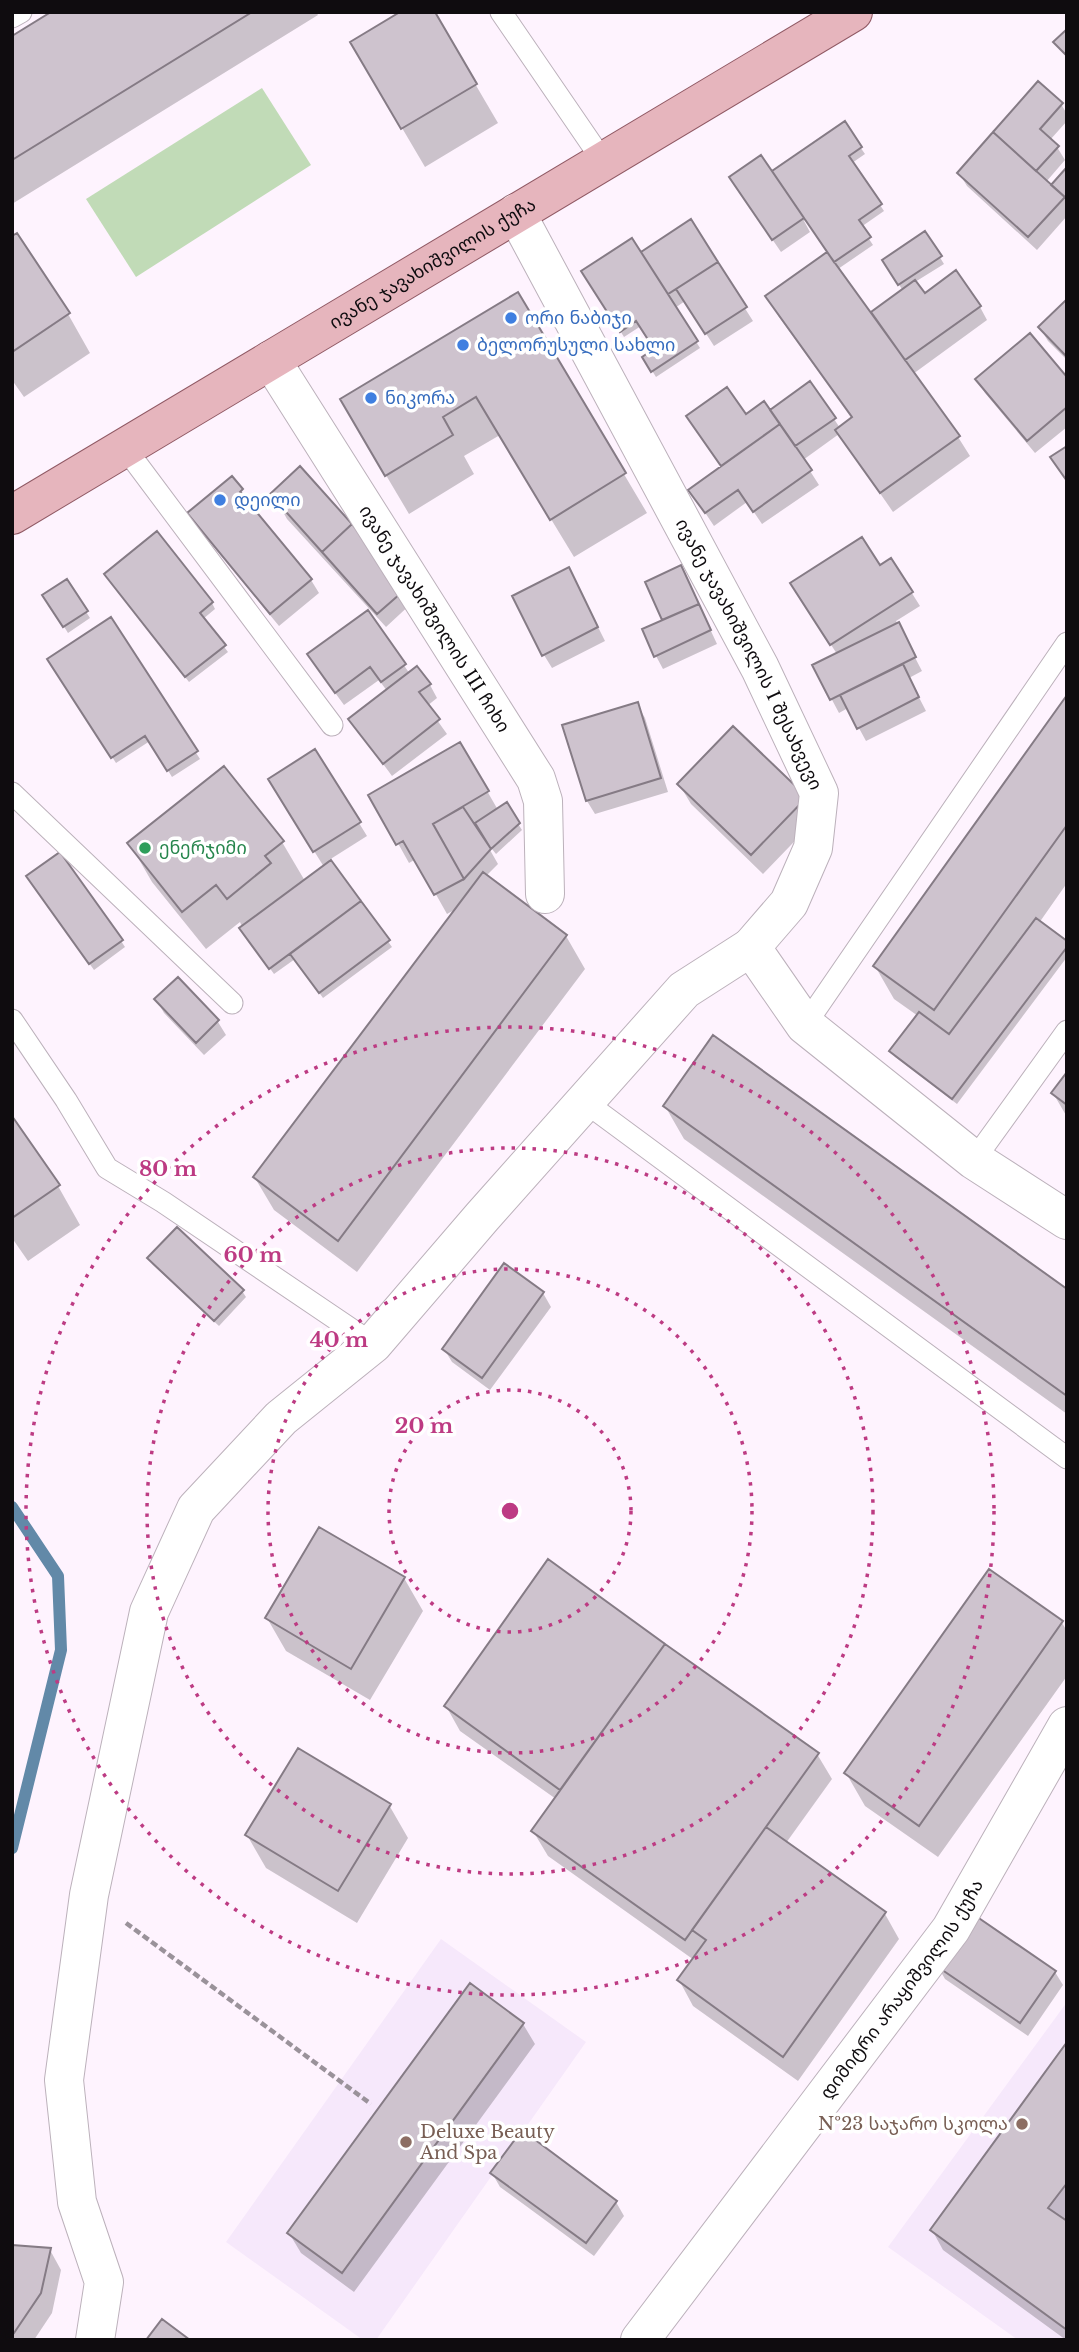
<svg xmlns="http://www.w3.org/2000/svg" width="1079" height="2352" font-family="'Libre Baskerville','Noto Sans Georgian',serif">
  <rect width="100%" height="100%" fill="#fef3fe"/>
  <!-- education -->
  <path fill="#f6e8fb" d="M441,1939L586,2042L376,2340H363L226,2242Z
    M1067,2002V2340H1018L888,2247Z"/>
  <!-- green -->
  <path fill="#c1dbb7" d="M262,88L311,165L136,277L86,199Z"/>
  <!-- shadow -->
  <path fill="#0003" fill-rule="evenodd" d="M54,12H316L318,15L12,204V38Z
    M433,12L498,123L425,167L352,43Z
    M1061,104L1067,114V121L1050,140L1057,147L1065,160L1046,182L1051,187L1067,170V216L1037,250L967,186L959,173Z
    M844,124L865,154L852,163L884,211L861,227L873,245L838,269L871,315L903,291L884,260L925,233L944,264L915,282L925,295L980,307L987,320L913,374L958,437L970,456L893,512L839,434L803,460L819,485L762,524L747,502L714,526L690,490L722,468L688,417L745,416L769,412L834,419L840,428L852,419L779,317L767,297L829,253L806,219L804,221L810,232L781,252L739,191L772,173Z
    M690,222L753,321L714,346L685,301L675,308L700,348L656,377L644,358L656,350L641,326L624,337L583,271L648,265Z
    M16,235L68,314L90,353L24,397L12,380V238Z
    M517,294L647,513L574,557L500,435L464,456L474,474L409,514L364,438Z
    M1067,302V360L1048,341L1040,328Z
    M977,380H1067V427L1035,453L985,393Z
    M241,490L249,504L311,580L319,593L279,626L197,527L189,514Z
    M273,494L414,601L386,627L287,519Z
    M891,560L920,606L896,621L922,671L909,678L926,711L866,741L848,708L839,713L814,666L837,654L800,597L880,567Z
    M684,573L717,644L663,669L656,656L665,621L647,583Z
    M66,581L90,618L68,633L44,595Z
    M110,581L212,603L215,609L203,619L228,652L189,682Z
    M576,583L605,641L552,668L544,655Z
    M367,613L410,674L430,685L437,698L427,706L447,734L392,776L350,719L387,691L379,680L344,705L317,668Z
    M110,619L200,759L172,777L150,741L116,763L53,665Z
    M1067,698V883L1039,923L1067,944V957L957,1104L895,1057L891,1051L918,1016L894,999L875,966Z
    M637,704L645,718L668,792L595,814L587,801L564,727Z
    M733,729L817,818L763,874L691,804L679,784Z
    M460,744L498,810L506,805L522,830L496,854L492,849L490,850L498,864L486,876L566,936L585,969L357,1272L274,1210L255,1178L458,908L447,914L416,859L409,863L371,795ZM477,824L483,834L481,836L474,826Z
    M278,793L359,823L367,836L329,860L392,947L323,998L295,959L274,974L245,934L240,922L206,949L152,882L130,844L282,842L305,881L324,867Z
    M32,883L121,941L125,947L94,970Z
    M177,979L218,1022L226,1035L204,1055L164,1013L156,999Z
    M1067,1075V1117L1053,1093Z
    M665,1106L1067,1291V1414L684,1139Z
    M12,1119L58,1186L80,1225L28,1261L12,1238Z
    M149,1258L242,1291L246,1297L219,1326L153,1265Z
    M543,1293L551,1307L490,1390L452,1362L444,1349Z
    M548,1562L817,1754L832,1779L786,1843L885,1914L899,1939L798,2081L693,2006L679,1980L694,1960L548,1856L533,1831L556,1799L460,1731L446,1706Z
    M989,1571L1062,1623L1067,1631V1676L938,1857L865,1806L846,1773Z
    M404,1578L423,1611L370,1700L286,1651L267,1618Z
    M389,1805L408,1838L357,1923L266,1868L247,1835Z
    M937,1965L1055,1972L1063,1985L1028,2036L945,1979Z
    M523,2024L535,2044L354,2292L301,2253L289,2233Z
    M1067,2045V2218L1064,2221L1067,2223L1066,2340L943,2250L932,2230Z
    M492,2173L616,2202L624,2216L594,2256L500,2187Z
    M12,2247L50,2250L61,2270L52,2313L34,2340H12Z"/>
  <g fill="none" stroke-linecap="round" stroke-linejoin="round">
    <!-- stream -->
    <path stroke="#6289a8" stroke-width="12" d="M12,1507L58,1576L61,1650L12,1848"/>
  </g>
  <!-- building -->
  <path fill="#cec3ce" stroke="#857b85" stroke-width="2" d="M51,12H252L12,160V36Z
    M400,12H435L477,84L401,129L350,42Z
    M1067,29V56L1053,42Z
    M1038,81L1063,103L1040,129L1059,146L1036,171L993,132Z
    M845,121L862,147L849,156L882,204L859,220L871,237L834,262L772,171Z
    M993,132L1065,197L1028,237L957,173Z
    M761,155L804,218L772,240L729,177Z
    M1067,167V199L1051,185Z
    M691,219L718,262L668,294L641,252Z
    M925,231L942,256L898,285L882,260Z
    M17,233L70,313L12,352V236Z
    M632,238L698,341L651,372L642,357L654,349L636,321L620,332L581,271Z
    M827,252L960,436L880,493L835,430L852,417L765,296Z
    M718,262L747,307L705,334L676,289Z
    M956,270L981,306L905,360L871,312L915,280L925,293Z
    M518,292L626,473L550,520L476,397L443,417L453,435L385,476L340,399Z
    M1067,299V357L1038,327Z
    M1030,333L1067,377V407L1027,441L975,379Z
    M810,381L836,418L795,446L770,410Z
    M727,387L746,414L764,401L780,424L721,466L686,416Z
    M780,424L812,470L753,512L738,490L705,513L688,490Z
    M1067,446V481L1050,457Z
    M300,466L352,524L322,552L270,494Z
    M232,476L243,489L240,492L312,579L270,614L187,513Z
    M352,524L408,587L377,614L322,552Z
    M157,531L213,602L200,613L226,645L185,677L104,574Z
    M862,537L880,565L891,558L913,592L830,645L790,583Z
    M681,565L699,604L662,620L645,582Z
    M569,567L598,627L542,656L512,596Z
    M67,579L88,611L63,627L42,595Z
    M699,604L711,630L654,657L642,629Z
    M368,610L406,664L381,682L370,667L335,693L307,654Z
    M111,617L198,751L167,771L145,736L111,758L47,659Z
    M899,622L916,657L830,700L812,665Z
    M903,664L919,697L857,729L840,695Z
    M417,666L431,684L419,692L440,719L383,764L348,719Z
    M1067,695V825L934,1010L873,966Z
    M638,702L661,778L586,801L562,725Z
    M733,726L807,797L751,855L677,784Z
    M460,742L489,791L433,824L464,879L434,895L403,841L396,845L368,795Z
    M315,749L361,822L313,852L268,779Z
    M224,766L284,841L265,856L271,863L227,899L216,885L182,912L127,843Z
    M507,802L520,823L491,849L475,823Z
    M463,807L491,849L464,879L433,824Z
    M60,852L123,940L89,964L26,876Z
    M331,860L361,901L269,969L239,928Z
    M483,872L567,935L338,1241L253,1177Z
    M361,901L390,940L319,993L290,954Z
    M1036,918L1067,941V947L952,1099L889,1051L919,1012L949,1034Z
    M178,977L219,1020L196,1043L154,999Z
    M713,1035L1067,1289V1396L663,1106Z
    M1067,1072V1105L1051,1093Z
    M12,1116L60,1185L12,1218Z
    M177,1227L244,1290L214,1321L147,1258Z
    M504,1263L544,1292L482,1378L442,1349Z
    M319,1527L405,1577L351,1669L265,1618Z
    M548,1559L665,1644L560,1790L444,1706Z
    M989,1569L1063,1621L919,1826L844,1773Z
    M665,1644L819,1753L685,1940L531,1831Z
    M298,1748L391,1804L338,1891L245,1835Z
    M766,1827L886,1912L783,2057L677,1980L706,1940L692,1930Z
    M970,1912L1056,1971L1020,2023L935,1965Z
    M470,1983L524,2023L342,2273L287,2233Z
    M1067,2042V2183L1048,2208L1067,2221V2330L930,2230Z
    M522,2130L617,2201L586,2243L490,2173Z
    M12,2245L51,2248L41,2293L14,2333L12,2332Z
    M162,2319L190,2340H146Z"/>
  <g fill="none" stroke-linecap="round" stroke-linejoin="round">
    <defs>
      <path id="lane" d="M501,12L603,161
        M12,17L21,12
        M125,448L332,725
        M12,793L232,1003
        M12,1020L66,1100L107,1168L163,1202L373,1344
        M805,1025L1067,643
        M585,1102L1067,1458
        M974,1160L1067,1031"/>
      <g id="street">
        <path id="s1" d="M516,213L760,668L819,793L813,848L789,903L751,947L805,1025L974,1160L1067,1220"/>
        <path id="s2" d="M271,360L536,779L543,801L545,894"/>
        <path d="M95,2340L104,2282L77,2202L64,2080L89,1895L149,1612L196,1509L281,1418L373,1344L482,1217L684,990L751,947"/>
        <path id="s3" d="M640,2340L951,1929L1067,1726"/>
      </g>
      <g id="primary">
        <path id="s4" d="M12,515L853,12"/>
      </g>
    </defs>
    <!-- lane casing -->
    <use href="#lane" stroke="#bcb1bb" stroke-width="23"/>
    <!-- street casing -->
    <use href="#street" stroke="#bcb1bb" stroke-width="40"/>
    <!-- primary casing -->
    <use href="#primary" stroke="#905964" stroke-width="40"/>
    <!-- path -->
    <path stroke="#9a929a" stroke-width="4.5" stroke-dasharray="7 3.5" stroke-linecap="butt" d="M126,1923L371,2104"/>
    <!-- lane -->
    <use href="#lane" stroke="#fff" stroke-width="21"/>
    <!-- street -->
    <use href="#street" stroke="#fff" stroke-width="38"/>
    <!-- primary -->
    <use href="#primary" stroke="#e6b5bd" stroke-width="38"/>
  </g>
  <!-- distance rings -->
  <g fill="none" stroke="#bd3b83" stroke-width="3.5" stroke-dasharray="3.5 7">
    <circle cx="510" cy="1511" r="121"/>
    <circle cx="510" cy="1511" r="242"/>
    <circle cx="510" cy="1511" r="363"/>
    <circle cx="510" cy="1511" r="484"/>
  </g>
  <!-- markers -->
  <g fill="#3f7fe0" stroke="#fff" stroke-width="2.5">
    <circle cx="511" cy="318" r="7"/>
    <circle cx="463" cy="345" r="7"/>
    <circle cx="371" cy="398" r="7"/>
    <circle cx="220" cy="500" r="7"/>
  </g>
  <circle fill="#2e9e5b" stroke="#fff" stroke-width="2.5" cx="145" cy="848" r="7"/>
  <g fill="#8d6e63" stroke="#fff" stroke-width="2.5">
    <circle cx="1022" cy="2124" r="7"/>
    <circle cx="406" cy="2142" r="7"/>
  </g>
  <g text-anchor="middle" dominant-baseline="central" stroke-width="7" stroke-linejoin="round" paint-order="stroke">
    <!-- street labels -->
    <g font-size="18" fill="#0f0c0f" stroke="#fff">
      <text stroke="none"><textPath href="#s4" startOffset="490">ივანე ჯავახიშვილის ქუჩა</textPath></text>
      <text stroke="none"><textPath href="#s2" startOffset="306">ივანე ჯავახიშვილის III ჩიხი</textPath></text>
      <text stroke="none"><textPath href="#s1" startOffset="499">ივანე ჯავახიშვილის I შესახვევი</textPath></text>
      <text stroke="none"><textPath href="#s3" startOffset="438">დიმიტრი არაყიშვილის ქუჩა</textPath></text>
    </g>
    <!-- shop labels -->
    <g font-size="18" fill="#366cbe" stroke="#fff" text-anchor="start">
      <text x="525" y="318">ორი ნაბიჯი</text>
      <text x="477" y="345">ბელორუსული სახლი</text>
      <text x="385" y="398">ნიკორა</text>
      <text x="234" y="500">დეილი</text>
    </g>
    <!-- leisure labels -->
    <g font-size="18" fill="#27864d" stroke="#fff" text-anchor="start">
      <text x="159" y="848">ენერჯიმი</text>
    </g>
    <!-- education labels -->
    <g font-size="18" fill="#785e54" stroke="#fff" text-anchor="end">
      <text x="1008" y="2124">№23 საჯარო სკოლა</text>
      <text x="420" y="2132" text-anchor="start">Deluxe Beauty<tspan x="420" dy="21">And Spa</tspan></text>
    </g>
  </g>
  <circle cx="510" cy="1511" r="10" fill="#bd3b83" stroke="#fff" stroke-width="3.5"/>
  <g font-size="21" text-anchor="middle" font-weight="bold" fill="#bd3b83" stroke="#fff" stroke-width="7" stroke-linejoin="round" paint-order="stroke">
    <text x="168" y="1176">80 m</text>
    <text x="253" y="1262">60 m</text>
    <text x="339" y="1347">40 m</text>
    <text x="424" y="1433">20 m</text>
  </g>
  <!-- border -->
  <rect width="1079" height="2352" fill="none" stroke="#0f0c0f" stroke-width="28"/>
</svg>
